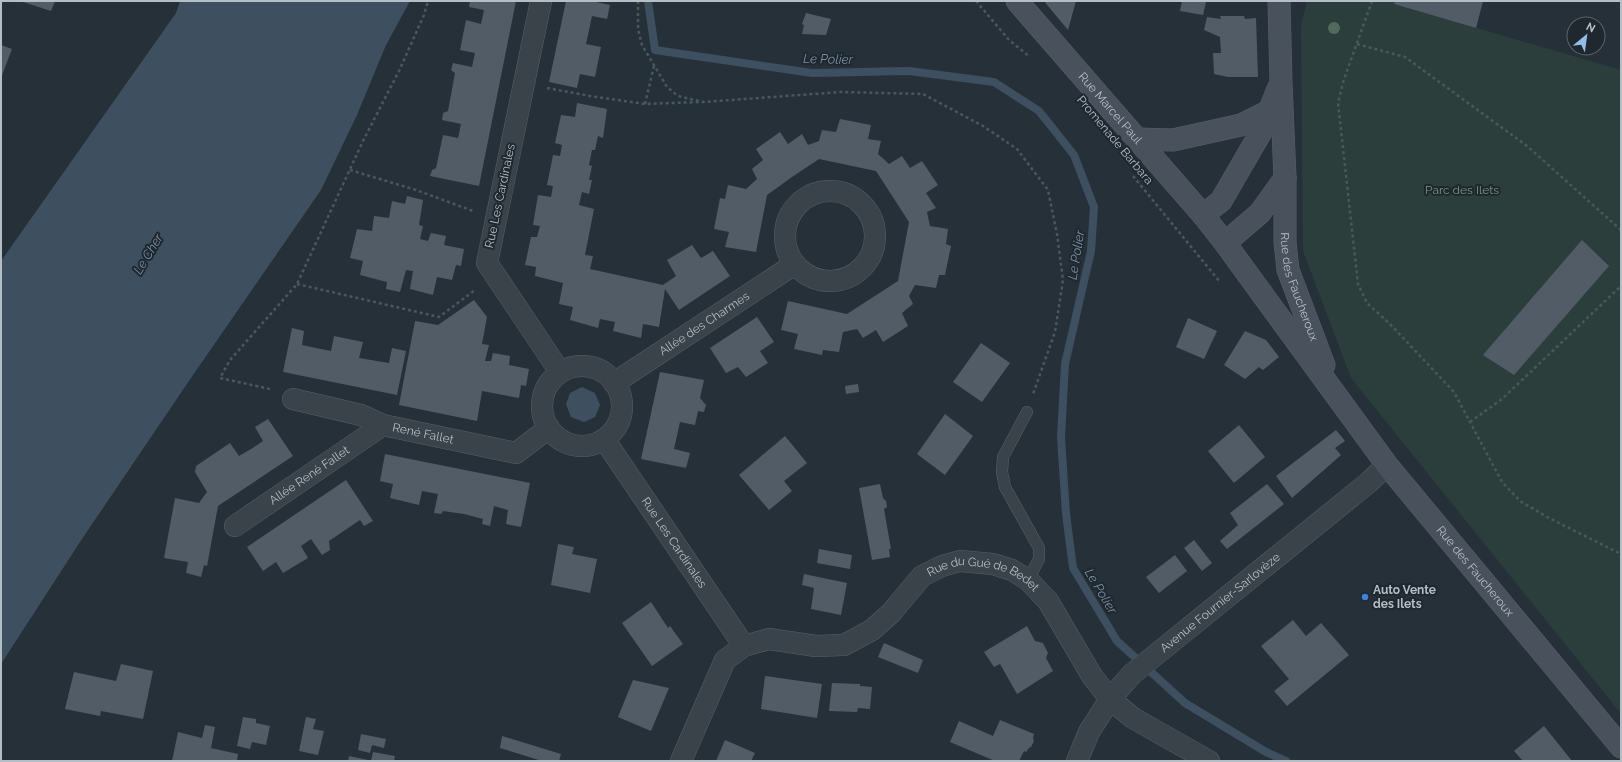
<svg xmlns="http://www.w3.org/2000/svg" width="1622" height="762" font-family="Raleway,sans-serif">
  <rect width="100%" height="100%" fill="#263039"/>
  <!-- green -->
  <path fill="#2b3e3c" d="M1307,1H1395L1394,4L1621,70V710H1618L1351,378L1303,251L1301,26Z"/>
  <!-- water -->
  <path fill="#3e4f60" d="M180,1H410L386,45L357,115L321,190L193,375L80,542L1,664V261L176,13Z
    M582,387L595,393L600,405L595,417L584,422L571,417L566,404L570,393Z"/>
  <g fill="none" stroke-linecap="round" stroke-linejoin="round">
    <!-- stream -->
    <path stroke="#3e4f60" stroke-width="8" d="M648,1L655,50L812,73L909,71L994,82L1039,111L1074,155L1094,207L1091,251L1065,364L1061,437L1066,514L1073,568L1117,641L1185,703L1266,752L1286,761"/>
  </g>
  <!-- building -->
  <path fill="#525c67" d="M20,1H55L51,11Z
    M470,1H516L479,186L430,176L432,170L436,168L443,135L458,138L461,124L442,120L443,113L448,111L455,73L451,70L453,63L472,67L475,53L460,50L466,20L481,24L484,10L469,7Z
    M566,1H591L610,5L607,19L592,16L586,44L601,47L595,77L580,74L577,88L549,82Z
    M1044,1H1076L1068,30L1048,6Z
    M1182,1L1206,2L1203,15L1180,11Z
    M1395,1H1483L1476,28L1394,4Z
    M806,13L831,19L826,35L802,34L804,25L802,24Z
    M1220,16H1244L1245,19L1256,18L1258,77H1228L1214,74L1213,53H1221L1220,37L1204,30L1207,17L1221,19Z
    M1,45L12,49L1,78Z
    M577,103L607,109L603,138L598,136L595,150H592L589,165L592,166L589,180H592L589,194L582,192L579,205L594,209L585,255L593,256L590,269L663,285L676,276L667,260L692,245L701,258L713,251L730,276L679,310L665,289L659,327L643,324L641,338L613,331L615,322L600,319L598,328L570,320L573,307L559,304L563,283L535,276L536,267L525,265L531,237H537L540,226L533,225L538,195L551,197L553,186L547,185L553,155L560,156L562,145L555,143L561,115L575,117Z
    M840,119L871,125L868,139L881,141L878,154L889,164L902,156L910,168L922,161L938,185L926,193L936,208L927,212L930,226L948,229L946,244L951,246L945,275H939L936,288L915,285L909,296L913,304L902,313L908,326L883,342L876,330L863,338L857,329L843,332L839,352L823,350L822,355L794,349L798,334L781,330L788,301L847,314L898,281L909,222L876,171L819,159L792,177L767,195L756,252L725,247L729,232L714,229L720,198L725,199L728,185L746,189L757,179L752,169L763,160L756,149L780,132L788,144L802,134L808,145L819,141L822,130L836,132Z
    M407,196L423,200L419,225L423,226L420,239L428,241L431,233L446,236L444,245L464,249L461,266L456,265L452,280L437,277L433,295L410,289L413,271L406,270L400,292L386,289L387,282L360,275L363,261L350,258L357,229L372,231L374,216L389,218L392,201L405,204Z
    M1582,240L1609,266L1514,375L1483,355Z
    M474,300L487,317L482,344L489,345L485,361H491L493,353L510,356L509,365L529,369L526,386L521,385L519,398L482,391L477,421L399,405L415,321L438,325Z
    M757,317L774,342L760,351L768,363L746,377L738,367L726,373L710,348Z
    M1188,318L1217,331L1204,359L1176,347Z
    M292,328L304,331L302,345L316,348L331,351L334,336L363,342L359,358L389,363L392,348L406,351L397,395L283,372Z
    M1245,331L1266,340L1279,357L1263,370L1259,367L1245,379L1224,365Z
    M981,343L1010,363L982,402L953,382Z
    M660,372L704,380L700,398L706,405L704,412L698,411L695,425L680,422L674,449L690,453L686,468L641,459Z
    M858,384L859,392L846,394L845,386Z
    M945,414L973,436L945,475L917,454Z
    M268,419L293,456L218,506L207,566L204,565L201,577L186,573L188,562L164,558L175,498L199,503L207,492L195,472L196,466L230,443L239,456L251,449L263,441L255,427Z
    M1239,425L1265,457L1234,483L1208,451Z
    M1336,430L1345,441L1335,448L1341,455L1292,498L1276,476Z
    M785,436L807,463L784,481L792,491L769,510L739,475Z
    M385,454L530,483L521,527L506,524L508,510L494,506L490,526L482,524L483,519L464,514L443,511L441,514L434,513L438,494L422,491L419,505L390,498L393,484L380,481Z
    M346,480L373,521L364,526L360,520L329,541L330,550L322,555L311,539L301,546L308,558L283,573L276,562L263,571L247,547Z
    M880,484L883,498L886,501L887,507L884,509L891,549H889L890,557L872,560L859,488Z
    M1267,484L1284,504L1227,549L1220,541L1238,525L1230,513Z
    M1194,540L1212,563L1202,571L1184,548Z
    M558,544L574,547L572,554L597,559L590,593L551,585Z
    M819,549L852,555L850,569L817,563Z
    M1175,555L1187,571L1159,593L1146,577Z
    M804,574L847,583L841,615L811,609L814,588L802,585Z
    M651,602L668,628L670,626L683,644L652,666L622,623Z
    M1293,620L1306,636L1321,623L1349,655L1287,706L1274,691L1289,679L1261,646Z
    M1027,626L1035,641L1043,643L1048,653L1046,658L1053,671L1017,694L1000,664L994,667L984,652Z
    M884,643L923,660L918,673L878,657Z
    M121,664L153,671L143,719L101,711L100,716L65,709L74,672L116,681Z
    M765,676L822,684L817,718L761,709Z
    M633,680L669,688L651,731L618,717Z
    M832,683L860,684V686L872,687L870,709L858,708L857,712L829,711Z
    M243,717L256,719V723L270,726L266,745L252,742L250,749L237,746Z
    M306,717L316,719L313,729L324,731L318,755L299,751Z
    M1000,720L1034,734L1033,738L1034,741L1031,747L1029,748L1026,752L1024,751L1019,761H995L950,742L959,721L993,736Z
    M205,725L215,727L211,748L238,754L237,761H172L178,732L202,738Z
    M1544,726L1572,761H1523L1514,751Z
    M361,734L386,739L384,748L372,745L370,753L358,750Z
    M502,736L561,754L559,761H542L500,748Z
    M725,740L755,753L751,761H716Z
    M373,752L395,756L394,761H371Z
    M349,756L368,760V761H348Z"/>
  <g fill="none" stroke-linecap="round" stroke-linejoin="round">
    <defs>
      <path id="lane" d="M1027,412L1003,457L1002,472L1005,487L1039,548V559L1028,580"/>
      <g id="street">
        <path d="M541,1L487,263L560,372"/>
        <circle cx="830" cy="236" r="45"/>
        <circle cx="582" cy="406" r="40"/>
        <path id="s1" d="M614,383L795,264"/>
        <path id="s2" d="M293,399L361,415L383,425L516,453L549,428"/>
        <path id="s3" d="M604,439L744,646"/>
        <path id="s4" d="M235,526L383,425"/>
        <path id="s5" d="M681,761L725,660L744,646L769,639L816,646L844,645L872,630L891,613L922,576L942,566L960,561L993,564L1012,570L1028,580L1048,601L1092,676L1110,699L1133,718L1209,761"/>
        <path id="s6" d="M1077,761L1089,732L1110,699L1132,674L1368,483L1387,465"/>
      </g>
      <g id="secondary">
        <path id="s7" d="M1017,1L1203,215L1225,243L1387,465L1621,747"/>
        <path id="s8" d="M1279,1L1281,82L1285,178V242L1288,270L1324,365"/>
        <path d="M1138,139L1173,140L1241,125L1269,111"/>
        <path d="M1203,215L1221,201L1261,132L1278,89"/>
        <path d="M1225,243L1260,213L1285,178"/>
      </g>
    </defs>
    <!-- lane casing -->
    <use href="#lane" stroke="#586068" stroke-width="12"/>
    <!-- street casing -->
    <use href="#street" stroke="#586068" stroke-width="22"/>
    <!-- secondary casing -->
    <use href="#secondary" stroke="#586068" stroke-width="23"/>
    <!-- path -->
    <path stroke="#48595a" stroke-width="2.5" stroke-dasharray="3 3" stroke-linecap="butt" d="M638,1V29L642,45L667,87L678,96L703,102L841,92L923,94L983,126L1017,149L1048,190L1057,234L1063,280L1055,332L1033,394
      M976,1L1009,40L1030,57
      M1372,1L1344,79L1338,103L1358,284L1367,303L1390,324L1454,392L1502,482L1520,501L1549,518L1621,554
      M1357,44L1405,57L1527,146L1621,230
      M547,88L590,96L645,104L701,102
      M645,104L654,66
      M350,170L416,190L473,211
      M1133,176L1220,282
      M297,284L439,317L475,290
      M270,389L220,378L230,360L297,284L363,141L399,71L424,15L428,1
      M1470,422L1502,399L1621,286"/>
    <!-- lane -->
    <use href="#lane" stroke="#3a424a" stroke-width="11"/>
    <!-- street -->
    <use href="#street" stroke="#3a424a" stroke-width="21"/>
    <!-- secondary -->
    <use href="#secondary" stroke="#48515c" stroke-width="22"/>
  </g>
  <!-- trees -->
  <circle fill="#52695e" cx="1334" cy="28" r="6"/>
  <!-- markers -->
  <circle fill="#3f7fe0" stroke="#1f272f" stroke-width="1.5" cx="1365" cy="597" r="4"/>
  <g text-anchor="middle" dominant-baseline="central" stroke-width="4" stroke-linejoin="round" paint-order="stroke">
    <!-- street labels -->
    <g font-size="12" fill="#b5bdc5" stroke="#1f272f">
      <text stroke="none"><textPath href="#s7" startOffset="142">Rue Marcel Paul</textPath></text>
      <text transform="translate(1115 140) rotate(50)">Promenade Barbara</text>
      <text transform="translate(500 196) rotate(-78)">Rue Les Cardinales</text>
      <text stroke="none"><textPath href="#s8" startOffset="288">Rue des Faucheroux</textPath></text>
      <text stroke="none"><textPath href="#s1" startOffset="108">Allée des Charmes</textPath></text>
      <text stroke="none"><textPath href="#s2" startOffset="135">René Fallet</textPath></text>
      <text stroke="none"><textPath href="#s4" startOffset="90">Allée René Fallet</textPath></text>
      <text stroke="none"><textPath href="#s3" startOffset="125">Rue Les Cardinales</textPath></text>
      <text stroke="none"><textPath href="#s7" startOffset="732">Rue des Faucheroux</textPath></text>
      <text stroke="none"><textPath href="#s5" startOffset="407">Rue du Gué de Bedet</textPath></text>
      <text stroke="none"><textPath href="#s6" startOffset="217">Avenue Fournier-Sarlovèze</textPath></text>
    </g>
    <!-- park labels -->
    <g font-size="12" fill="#76987c" stroke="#1f272f">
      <text x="1462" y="190">Parc des Ilets</text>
    </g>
    <!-- poi labels -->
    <g font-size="12" font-weight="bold" fill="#b5bdc5" stroke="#1f272f" text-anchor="start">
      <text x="1373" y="590">Auto Vente<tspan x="1373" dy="14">des Ilets</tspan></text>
    </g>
    <!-- water labels -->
    <g font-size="13" font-style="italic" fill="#7a8fa5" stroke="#1f272f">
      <text transform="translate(828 59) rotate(1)">Le Polier</text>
      <text transform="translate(148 254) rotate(-59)">Le Cher</text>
      <text transform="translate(1076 255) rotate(-81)">Le Polier</text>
      <text transform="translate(1101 591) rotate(59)">Le Polier</text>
    </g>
  </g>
  <!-- border -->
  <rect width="1622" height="762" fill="none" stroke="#b5bdc5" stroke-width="4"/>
  <!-- north arrow -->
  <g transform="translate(1586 36) rotate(29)"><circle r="19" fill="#1f272f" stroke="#5b636b"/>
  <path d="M0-3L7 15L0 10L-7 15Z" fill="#95bdea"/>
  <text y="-6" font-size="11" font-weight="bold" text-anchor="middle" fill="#b5bdc5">N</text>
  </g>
</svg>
